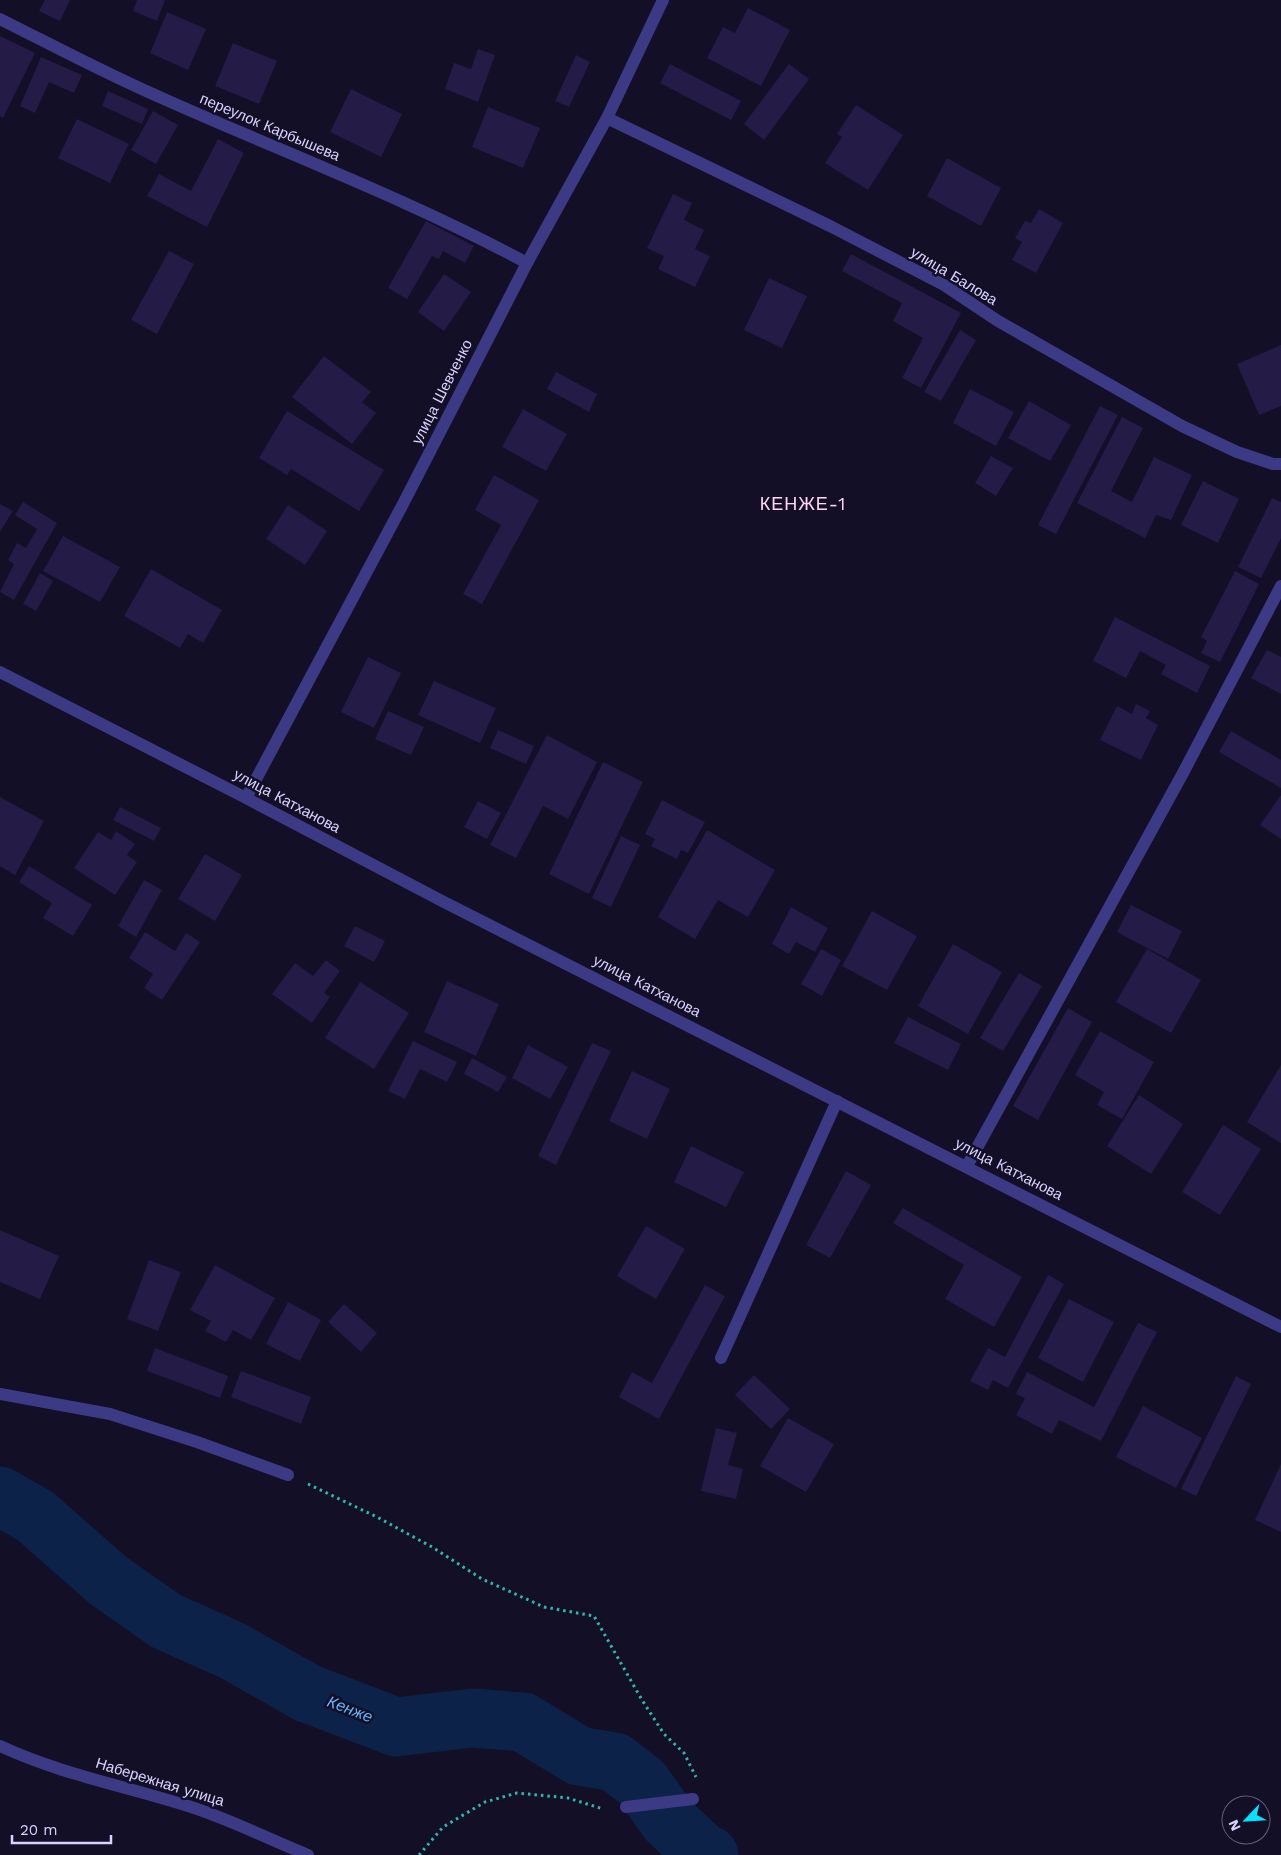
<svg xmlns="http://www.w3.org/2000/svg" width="1281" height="1855" font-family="'Work Sans',sans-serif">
  <rect width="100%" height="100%" fill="#130f26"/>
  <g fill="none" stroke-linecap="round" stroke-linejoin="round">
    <!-- river -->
    <path stroke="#0c2248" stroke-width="59" d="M0,1496L35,1516L109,1581L166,1621L233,1651L307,1693L396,1727L473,1718L523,1722L579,1756L615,1762L642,1783L668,1820L702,1852L709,1855"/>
  </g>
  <!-- building -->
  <path fill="#241b47" d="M45,0H70L60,21L39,11Z
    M137,0H165L157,21L133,11Z
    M748,8L790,30L761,86L707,58L723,27L735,33Z
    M167,12L206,29L188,70L150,53Z
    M0,36L35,53L3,118L0,116Z
    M233,43L277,61L259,104L215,86Z
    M478,49L495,55L478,102L445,89L454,63L471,69Z
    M576,55L590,62L569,107L555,101Z
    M41,57L82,75L74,93L49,82L35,113L20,106Z
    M670,64L741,101L731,120L660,83Z
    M789,64L809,79L764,140L744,124Z
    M351,89L402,114L381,157L330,132Z
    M108,91L148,109L142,124L102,106Z
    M856,105L903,135L868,190L825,163L842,137L837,134Z
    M488,107L540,128L523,168L472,147Z
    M153,111L178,125L156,164L131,150Z
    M77,119L129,144L110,183L58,158Z
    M218,139L244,153L207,227L147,196L159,174L191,191Z
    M947,158L1001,188L981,226L927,196Z
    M673,194L692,203L684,220L704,230L695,249L710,256L695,287L658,269L664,256L647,248Z
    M1039,209L1063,223L1036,273L1012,260L1022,242L1015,238L1025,221L1031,223Z
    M426,221L474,246L465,263L443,251L439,259L432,256L407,299L388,288Z
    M169,251L194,264L157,334L131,320Z
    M851,254L961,313L921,388L902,378L923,338L893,321L902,303L842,271Z
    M444,274L471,292L444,331L418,312Z
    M769,278L807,296L782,348L744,330Z
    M960,330L976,340L941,401L924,392Z
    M1281,345V406L1259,415L1237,364Z
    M324,356L371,392L362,402L376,413L352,444L292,397Z
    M556,372L597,394L589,412L547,389Z
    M970,389L1014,412L996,446L953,423Z
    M1029,401L1071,425L1050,461L1008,438Z
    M1100,406L1118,415L1056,534L1038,525Z
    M523,409L567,434L546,471L502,447Z
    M287,411L384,470L359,511L291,469L287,475L259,458Z
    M1122,417L1143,428L1111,491L1132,502L1154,457L1192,475L1171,520L1156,515L1145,538L1077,503Z
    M991,456L1013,468L996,496L975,483Z
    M494,475L539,500L482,604L463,594L501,525L475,510Z
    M1203,481L1239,499L1218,543L1181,525Z
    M1272,498L1281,502V538L1261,578L1238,567Z
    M23,502L57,523L14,600L0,592L14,564L8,560L17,543L26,548L37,529L15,515Z
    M0,504L13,511L0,532Z
    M288,505L327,531L305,565L266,539Z
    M63,536L120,567L100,602L43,571Z
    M151,569L222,610L203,643L188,634L180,648L124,616Z
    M1235,571L1259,584L1220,662L1201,653L1207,641L1201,637Z
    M40,573L53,581L36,611L23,604Z
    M1115,617L1210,666L1197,693L1161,674L1166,665L1140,651L1126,678L1093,661Z
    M1267,650L1281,657V694L1251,678Z
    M368,657L401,673L374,728L341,712Z
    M434,681L496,708L480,743L418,715Z
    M1136,704L1150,711L1146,718L1158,725L1141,760L1100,740L1117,706L1132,714Z
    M388,711L424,727L411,755L375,739Z
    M498,730L534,746L526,764L490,748Z
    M1231,731L1281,760V788L1219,752Z
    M547,735L597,762L568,819L543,806L516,858L490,845Z
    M603,762L643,782L589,894L549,874Z
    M1281,795V839L1260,825Z
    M0,797L44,821L15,875L0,866Z
    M662,800L705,822L688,853L681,850L677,859L651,846L655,839L645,834Z
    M478,801L501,813L487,839L464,827Z
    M120,807L161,828L154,841L113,820Z
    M707,830L775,870L748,917L718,900L695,939L658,917Z
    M116,831L135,844L127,855L137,862L115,895L74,868L98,832L111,840Z
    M621,836L640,845L611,907L592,898Z
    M205,854L242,875L215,921L178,899Z
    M29,866L92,905L73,936L43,918L52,903L19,882Z
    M144,880L162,890L136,937L118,926Z
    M1131,905L1182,931L1168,959L1117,932Z
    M791,907L828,928L815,952L796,942L789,954L772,944Z
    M872,911L917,936L887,990L842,966Z
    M355,926L385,941L374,962L344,946Z
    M145,932L175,951L186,933L200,942L162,1000L144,988L153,974L129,958Z
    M953,944L1002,972L968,1034L918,1006Z
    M821,949L841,960L822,996L801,984Z
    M1147,949L1201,980L1171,1033L1116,1002Z
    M326,960L340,971L324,993L330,997L312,1023L272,994L295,963L313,976Z
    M1019,973L1042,986L1003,1051L980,1038Z
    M447,981L499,1004L476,1056L424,1032Z
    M360,982L409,1013L374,1069L325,1038Z
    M1068,1008L1092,1022L1038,1120L1013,1106Z
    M908,1017L961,1044L948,1070L894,1043Z
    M1100,1031L1154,1062L1122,1119L1097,1105L1104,1092L1075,1075Z
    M413,1041L457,1062L447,1082L420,1069L405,1099L388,1091Z
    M592,1043L611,1051L556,1165L538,1156Z
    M528,1045L568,1067L550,1099L512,1078Z
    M472,1058L507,1077L498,1092L464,1074Z
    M1281,1065V1143L1247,1122Z
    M632,1071L670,1089L647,1139L609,1121Z
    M1139,1095L1183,1124L1151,1174L1107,1146Z
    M1223,1125L1261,1149L1220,1215L1182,1192Z
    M691,1146L744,1172L726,1207L674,1182Z
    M846,1171L871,1185L830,1258L806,1245Z
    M903,1208L1022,1277L994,1327L945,1299L964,1265L893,1223Z
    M646,1226L685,1249L656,1299L617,1276Z
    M0,1230L59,1256L40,1299L0,1282Z
    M149,1260L181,1272L158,1331L127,1319Z
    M215,1265L275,1298L251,1340L233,1330L226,1342L205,1331L211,1321L190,1310Z
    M1048,1275L1064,1284L1008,1388L993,1380L988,1390L970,1381L988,1348L1005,1357Z
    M705,1285L725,1296L659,1419L619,1397L632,1372L652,1383Z
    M1069,1299L1114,1322L1083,1382L1038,1358Z
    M288,1302L321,1320L300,1361L266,1344Z
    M344,1304L377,1333L361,1352L328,1322Z
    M1138,1323L1157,1332L1101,1441L1059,1420L1052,1434L1016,1415L1025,1398L1016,1394L1027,1372L1094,1407Z
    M155,1348L228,1376L220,1398L147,1371Z
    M241,1371L311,1397L301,1424L231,1397Z
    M754,1375L790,1409L771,1429L735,1395Z
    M1236,1376L1251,1384L1196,1496L1181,1489Z
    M1143,1406L1202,1438L1176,1488L1116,1457Z
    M788,1418L834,1444L806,1492L760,1466Z
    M716,1428L737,1433L728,1465L743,1469L736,1499L701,1491Z
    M1281,1464V1532L1255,1520Z"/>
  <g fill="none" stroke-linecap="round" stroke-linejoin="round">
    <!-- path -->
    <path stroke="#2fb8b0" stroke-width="3" stroke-dasharray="2.5 4" stroke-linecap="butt" d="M308,1484L377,1517L432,1547L482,1579L544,1607L594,1616L642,1700L664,1734L684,1753L696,1777
      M419,1855L443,1827L485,1802L517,1793L568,1798L603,1809"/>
    <!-- service -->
    <path stroke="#3d3a85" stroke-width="12" d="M967,1166L1183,773L1281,586
      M721,1358L837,1101
      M626,1807L693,1799"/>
    <!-- minor -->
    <path stroke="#3d3a85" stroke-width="12" d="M0,19C54,46 108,75 164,99C285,153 410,200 527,263
      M607,118L830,226L944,285L998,321L1182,426L1237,452L1273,464H1281
      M0,672L246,798L442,901L1281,1327
      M246,798L403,504L527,263L607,118L663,0
      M0,1394L110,1414L197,1442L288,1475
      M0,1746C60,1774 125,1786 188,1806C230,1819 268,1839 308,1855"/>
  </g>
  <g text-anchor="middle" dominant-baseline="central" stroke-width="5" stroke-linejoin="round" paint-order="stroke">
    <!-- street labels -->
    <g font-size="15" fill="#d9d4ff" stroke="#130f26">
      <text transform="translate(270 127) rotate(23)">переулок Карбышева</text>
      <text transform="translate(954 276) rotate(31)">улица Балова</text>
      <text transform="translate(442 392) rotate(-63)">улица Шевченко</text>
      <text transform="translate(287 801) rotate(28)">улица Катханова</text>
      <text transform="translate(647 986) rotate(27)">улица Катханова</text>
      <text transform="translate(1009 1169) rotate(27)">улица Катханова</text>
      <text transform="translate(160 1782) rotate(17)">Набережная улица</text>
    </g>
    <!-- water labels -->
    <g font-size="16" font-style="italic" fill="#62b6ff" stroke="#130f26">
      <text transform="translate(350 1709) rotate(21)">Кенже</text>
    </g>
    <!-- quarter labels -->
    <g font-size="18" letter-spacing="1" fill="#ffd6f0" stroke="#130f26">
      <text x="803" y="503">КЕНЖЕ-1</text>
    </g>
  </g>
  <!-- north arrow -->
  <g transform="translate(1246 1820) rotate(245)"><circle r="24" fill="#130f26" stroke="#625e7d"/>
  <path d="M0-4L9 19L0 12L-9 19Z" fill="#00e5ff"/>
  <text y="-8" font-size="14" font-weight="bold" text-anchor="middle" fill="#d9d4ff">N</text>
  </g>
  <!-- scale -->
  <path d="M12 1835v8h99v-8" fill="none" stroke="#d9d4ff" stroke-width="2.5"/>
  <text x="20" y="1835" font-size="15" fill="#d9d4ff" stroke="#130f26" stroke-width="4" paint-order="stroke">20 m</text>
</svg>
